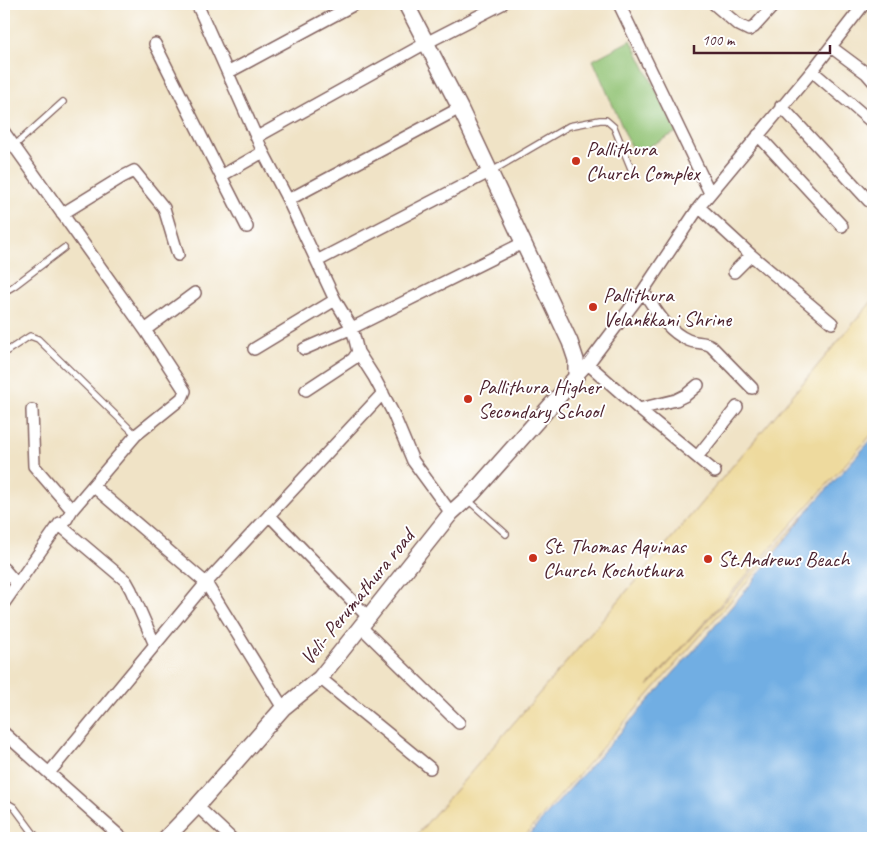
<svg xmlns="http://www.w3.org/2000/svg" width="877" height="842" font-family="Caveat,sans-serif">
  <rect width="100%" height="100%" fill="#fff"/>
  <filter id="ink" filterUnits="userSpaceOnUse"><feTurbulence type="fractalNoise" baseFrequency=".02" numOctaves="2"/><feDisplacementMap in="SourceGraphic" scale="10" xChannelSelector="R" yChannelSelector="G"/><feConvolveMatrix kernelMatrix="1 2 1 2 8 2 1 2 1" color-interpolation-filters="sRGB"/></filter>
  <filter id="wash" filterUnits="userSpaceOnUse"><feTurbulence type="fractalNoise" baseFrequency=".0096" numOctaves="4" result="noise"/><feDisplacementMap in="SourceGraphic" scale="20" xChannelSelector="R" yChannelSelector="G"/><feGaussianBlur stdDeviation="1.12" result="paint"/><feColorMatrix in="noise" values="0 0 0 0 0 0 0 0 0 0 0 0 0 0 0 0 0 1.4 0 .05"/><feComposite in="paint" operator="in"/></filter>
  <g filter="url(#wash)">
    <rect width="100%" height="100%" fill="#f0e3c6"/>
    <!-- green -->
    <path fill="#92c374" stroke="#6e7150" d="M631,40L677,132L634,154L593,60Z"/>
    <!-- sand -->
    <path fill="#eeda9e" stroke="#9c7c64" d="M873,300V433L648,686L849,466L523,838H414L576,651Z"/>
    <!-- water -->
    <path fill="#71aee3" stroke="#5e6687" d="M873,438V838H526L703,640L750,585L810,508Z"/>
  </g>
  <g filter="url(#ink)">
    <g fill="none" stroke-linecap="round" stroke-linejoin="round">
      <defs>
        <path id="lane" d="M14,146L63,102
          M492,171L569,126L600,120H606L614,127L632,171
          M4,287L9,289L14,286L64,248
          M4,353L30,336L38,339L136,435
          M467,499L506,534
          M4,801L14,807L37,838"/>
        <path id="street" d="M197,4L263,152L288,200L335,300L352,328L523,243
          M619,4L710,193
          M714,4L737,24L749,30L754,27L775,4
          M155,44L221,176L263,152
          M831,47L866,73L873,81
          M812,71L873,123
          M229,72L355,4
          M781,106L869,201
          M4,132L145,330L185,391L182,398L136,435L72,510L62,527L60,523L4,603
          M758,135L842,226
          M257,137L426,43L502,4
          M221,176L247,227
          M288,200L460,108
          M699,207L751,255L832,323
          M62,214L122,177L134,171L164,208L178,255
          M317,261L489,172
          M734,272L751,255
          M643,291C656,310 666,330 688,340C696,344 703,341 711,346L752,388
          M145,330L195,293
          M254,349L335,300
          M304,349L352,328L358,352L353,359L306,390
          M358,352L374,377L392,411L413,461L451,513
          M588,364L639,409L715,472
          M576,377L588,364L643,291L699,207L812,71L864,4
          M639,409L676,400L686,395L698,385
          M32,410L34,466L72,510
          M697,457L737,407
          M93,486L206,583L283,708
          M269,515L368,617
          M62,527L126,581L131,590L155,645
          M4,569L17,584
          M360,626L459,723
          M320,678L430,768
          M4,733L122,838
          M49,773L206,583L383,393
          M197,806L231,838"/>
        <path id="secondary" d="M166,838L197,806L283,708L320,678L451,513L473,493L576,377V360L570,342L460,108L406,4"/>
      </defs>
      <!-- lane casing -->
      <use href="#lane" stroke="#846461" stroke-width="8"/>
      <!-- street casing -->
      <use href="#street" stroke="#846461" stroke-width="14"/>
      <!-- secondary casing -->
      <use href="#secondary" stroke="#846461" stroke-width="18"/>
      <!-- lane -->
      <use href="#lane" stroke="#fff" stroke-width="5.5"/>
      <!-- street -->
      <use href="#street" stroke="#fff" stroke-width="11"/>
      <!-- secondary -->
      <use href="#secondary" stroke="#fff" stroke-width="15"/>
    </g>
  </g>
  <!-- markers -->
  <g fill="#c8321e" stroke="#fff" stroke-width="2">
    <circle cx="576" cy="161" r="5"/>
    <circle cx="593" cy="307" r="5"/>
    <circle cx="468" cy="399" r="5"/>
    <circle cx="533" cy="558" r="5"/>
    <circle cx="708" cy="559" r="5"/>
  </g>
  <g text-anchor="middle" dominant-baseline="central" stroke-width="4" stroke-linejoin="round" paint-order="stroke">
    <!-- poi labels -->
    <g font-size="21" fill="#4a1f2b" stroke="#fff" text-anchor="start">
      <text x="586" y="149">Pallithura<tspan x="586" dy="24">Church Complex</tspan></text>
      <text x="603" y="295">Pallithura<tspan x="603" dy="24">Velankkani Shrine</tspan></text>
      <text x="478" y="387">Pallithura Higher<tspan x="478" dy="24">Secondary School</tspan></text>
      <text x="543" y="546">St. Thomas Aquinas<tspan x="543" dy="24">Church Kochuthura</tspan></text>
      <text x="718" y="559">St.Andrews Beach</text>
    </g>
    <!-- street labels -->
    <g font-size="21" fill="#4a1f2b" stroke="#fff">
      <text transform="translate(357 597) rotate(-51)">Veli- Perumathura road</text>
    </g>
  </g>
  <!-- margin -->
  <rect width="877" height="842" fill="none" stroke="#fff" stroke-width="20"/>
  <!-- scale -->
  <path d="M694 45v8h136v-8" fill="none" stroke="#4a1f2b" stroke-width="2.5"/>
  <text x="702" y="45" font-size="15" fill="#4a1f2b" stroke="#ffffff" stroke-width="4" paint-order="stroke">100 m</text>
</svg>
